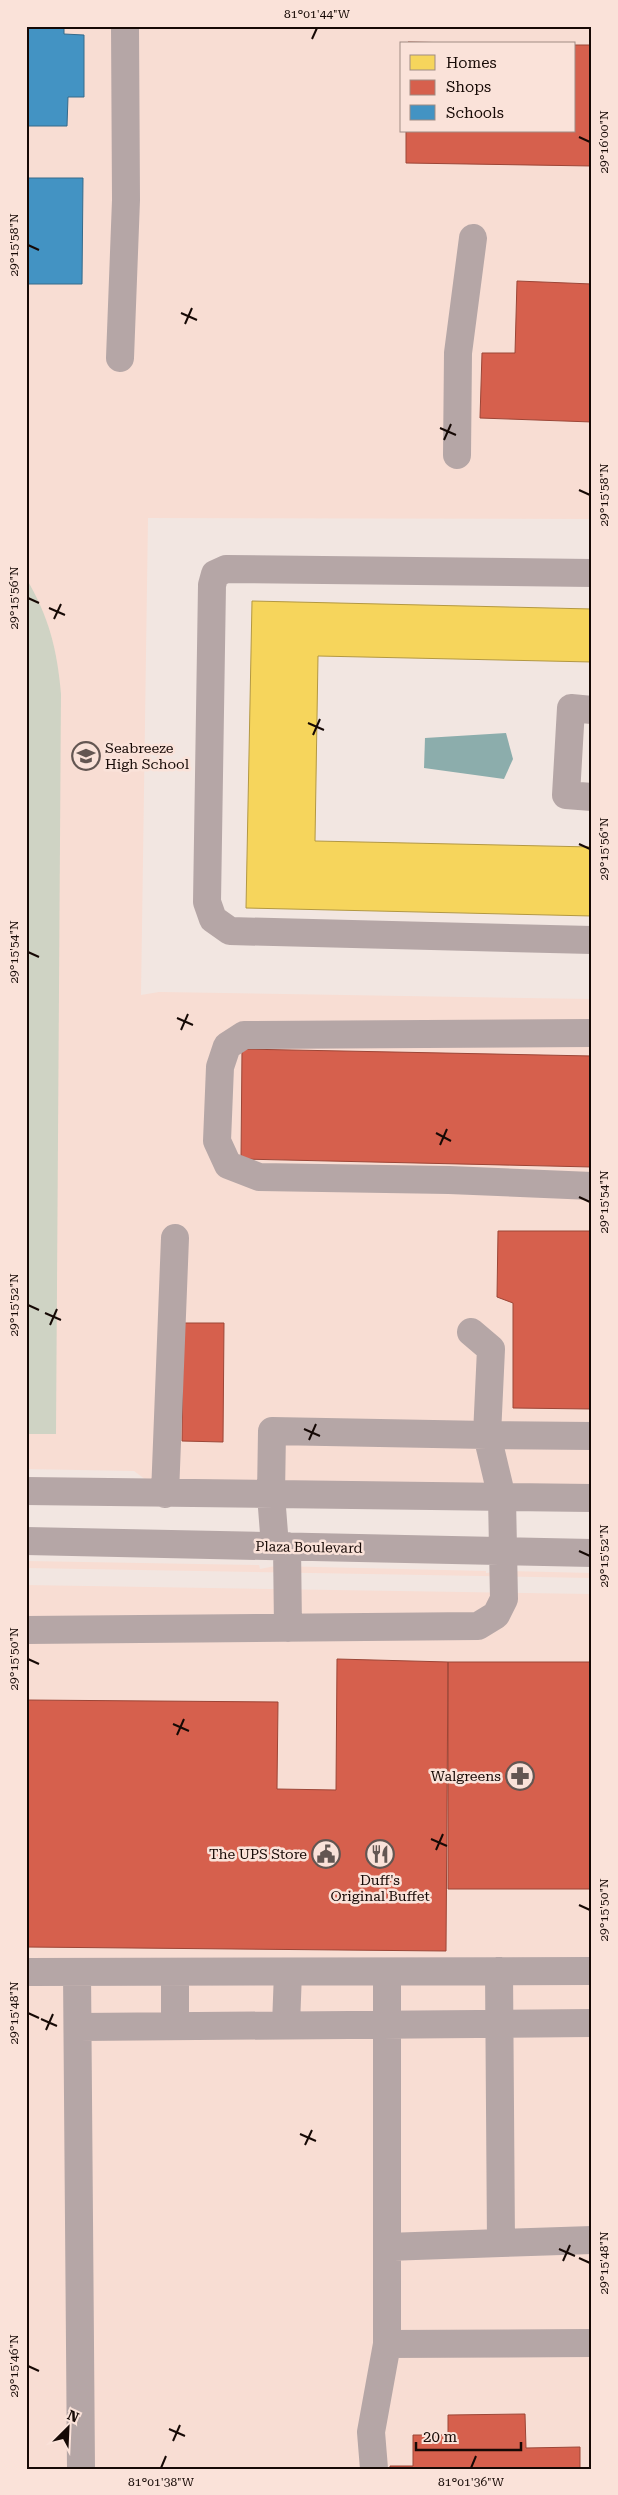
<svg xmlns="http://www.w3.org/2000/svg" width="618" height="2495" font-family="'Roboto Serif',serif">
  <rect width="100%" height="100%" fill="#f2e6e1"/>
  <!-- built -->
  <path fill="#f8ddd3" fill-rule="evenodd" d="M26,26H592V519L148,518L141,995L159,992L592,999V1498L165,1494L134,1471L26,1469ZM402,44H574V131H402Z
    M26,1561L259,1565L260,1569L275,1566L486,1571V1573L503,1571L592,1573V1578L26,1568Z
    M26,1585L592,1594V2469H26Z"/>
  <!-- green -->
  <path fill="#cfd3c4" d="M26,578C49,617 57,649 61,694L56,1434H26Z"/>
  <!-- water -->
  <path fill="#8cadac" d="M506,733L513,759L504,779L424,768L425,738Z"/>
  <!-- homes -->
  <path fill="#f6d55c" stroke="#b39842" d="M252,601L592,609V662L318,656L315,841L592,847V916L246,908Z"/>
  <!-- shops -->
  <path fill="#d6604d" stroke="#9c4637" d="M408,42L509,44H408Z
    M574,45H592V166L406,163V131H574Z
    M517,281L592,284V422L480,418L482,353H515Z
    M242,1049L592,1056V1167L241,1159Z
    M498,1231H592V1409L513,1408V1303L497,1297Z
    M183,1323H224L223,1442L182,1441Z
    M337,1659L448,1662L446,1951L26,1947V1700L278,1702L277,1789L336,1790Z
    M448,1662H592V1889H448Z
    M525,2414L526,2448L580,2447V2469H390V2466H413V2435H448V2415Z"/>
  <!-- schools -->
  <path fill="#4393c3" stroke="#366a8a" d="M26,26H64V34L84,35V97H68L67,126H26Z
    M26,178H83L82,284H26Z"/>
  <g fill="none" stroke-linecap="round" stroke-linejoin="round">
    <!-- minor -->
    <path stroke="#b5a6a6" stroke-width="28" d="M120,358L126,200L125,26
      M457,455L458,353L473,238
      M592,573L226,569L215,574L212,585L207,902L213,919L230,931L592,940
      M592,710L571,708L566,795L592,797
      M592,1033L244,1035L227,1046L220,1067L217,1141L228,1165L259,1177L449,1180L592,1186
      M471,1332L491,1349L487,1435L592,1436
      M26,1491L592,1498
      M165,1494L175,1238
      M26,1541L592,1553
      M287,1546L288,1628
      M26,1630L478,1626L496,1615L504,1599L502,1498L487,1435L272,1431L271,1495L275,1546
      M26,1972L592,1971
      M77,1972L81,2469
      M387,1972V2344L592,2343
      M286,2025L288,1972
      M175,2026V1972
      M79,2027L592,2023
      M501,2243L592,2240
      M387,2247L501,2243L499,1971
      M374,2469L371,2432L387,2344"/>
  </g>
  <!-- ticks -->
  <path fill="none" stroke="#160905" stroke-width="2" d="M312,39L317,28M579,137L590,142M28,245L39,250M181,313L197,320M185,324L192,308M440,428L456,435M444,440L451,424M579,490L590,495M28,598L39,603M49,608L65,615M54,619L61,604M308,723L324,730M313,735L320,719M579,844L590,849M28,952L39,957M177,1018L193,1025M181,1030L188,1014M436,1133L451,1141M440,1145L447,1129M579,1197L590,1202M28,1305L39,1310M45,1313L61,1320M50,1325L57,1309M304,1429L320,1436M309,1440L316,1424M579,1551L590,1556M28,1659L39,1664M173,1724L189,1731M177,1735L184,1719M431,1839L447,1846M436,1850L443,1834M579,1905L590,1910M28,2013L39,2018M41,2019L57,2026M46,2030L53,2014M300,2134L316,2141M305,2145L312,2130M559,2249L575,2256M579,2258L590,2263M563,2261L570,2245M28,2366L39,2371M169,2429L185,2436M173,2441L180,2425M161,2468L166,2456M471,2468L476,2456"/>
  <!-- icons -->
  <defs>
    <symbol id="school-ring" viewBox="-11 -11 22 22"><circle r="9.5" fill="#fae2d9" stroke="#635652" stroke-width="1.5"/><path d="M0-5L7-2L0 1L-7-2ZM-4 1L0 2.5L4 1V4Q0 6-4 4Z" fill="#635652"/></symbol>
    <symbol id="pharmacy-ring" viewBox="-11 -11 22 22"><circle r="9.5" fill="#fae2d9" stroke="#635652" stroke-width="1.5"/><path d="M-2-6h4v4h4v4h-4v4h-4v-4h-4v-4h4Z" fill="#635652"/></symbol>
    <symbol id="civic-ring" viewBox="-11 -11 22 22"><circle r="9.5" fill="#fae2d9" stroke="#635652" stroke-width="1.5"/><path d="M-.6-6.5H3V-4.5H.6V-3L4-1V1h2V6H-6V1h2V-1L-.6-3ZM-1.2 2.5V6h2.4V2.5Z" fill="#635652"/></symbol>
    <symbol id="restaurant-ring" viewBox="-11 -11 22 22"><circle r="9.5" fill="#fae2d9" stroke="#635652" stroke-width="1.5"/><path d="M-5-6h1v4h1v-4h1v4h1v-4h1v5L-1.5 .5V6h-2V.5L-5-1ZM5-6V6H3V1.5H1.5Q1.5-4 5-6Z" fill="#635652"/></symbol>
  </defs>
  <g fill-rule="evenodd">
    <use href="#school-ring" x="70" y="740" width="32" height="32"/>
    <use href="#pharmacy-ring" x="504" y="1760" width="32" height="32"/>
    <use href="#civic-ring" x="310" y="1838" width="32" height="32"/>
    <use href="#restaurant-ring" x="364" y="1838" width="32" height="32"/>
  </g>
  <g text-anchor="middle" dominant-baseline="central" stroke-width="5" stroke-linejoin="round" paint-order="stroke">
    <!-- poi labels -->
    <g font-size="14" fill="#160905" stroke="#fae2d9" text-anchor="end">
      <text x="105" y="748" text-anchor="start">Seabreeze<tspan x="105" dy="16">High School</tspan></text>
      <text x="501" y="1776">Walgreens</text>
      <text x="307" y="1854">The UPS Store</text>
      <text x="380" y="1880" text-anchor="middle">Duff's<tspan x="380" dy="16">Original Buffet</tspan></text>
    </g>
    <!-- street labels -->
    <g font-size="14" fill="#160905" stroke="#fae2d9">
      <text transform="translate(309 1547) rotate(1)">Plaza Boulevard</text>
    </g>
  </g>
  <!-- border -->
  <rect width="618" height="2495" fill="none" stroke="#fae2d9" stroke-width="55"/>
  <!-- legend -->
  <rect x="400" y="42" width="175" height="90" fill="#fae2d9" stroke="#9f8b84"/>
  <rect x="410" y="55" width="25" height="15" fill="#f6d55c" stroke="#9f8b84"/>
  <text x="446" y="68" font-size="15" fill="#160905">Homes</text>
  <rect x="410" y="80" width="25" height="15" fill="#d6604d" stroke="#9f8b84"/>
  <text x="446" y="92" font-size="15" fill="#160905">Shops</text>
  <rect x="410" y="105" width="25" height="15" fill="#4393c3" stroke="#9f8b84"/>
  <text x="446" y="118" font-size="15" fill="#160905">Schools</text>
  <!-- north arrow -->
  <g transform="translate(68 2428) rotate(24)" stroke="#fae2d9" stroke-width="4" paint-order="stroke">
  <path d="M0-4L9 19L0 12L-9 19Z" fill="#160905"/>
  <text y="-8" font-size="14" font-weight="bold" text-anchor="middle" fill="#160905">N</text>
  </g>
  <!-- scale -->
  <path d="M416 2442v8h105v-8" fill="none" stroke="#160905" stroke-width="2.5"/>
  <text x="423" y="2442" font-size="15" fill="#160905" stroke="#fae2d9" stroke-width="4" paint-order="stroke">20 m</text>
  <rect x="28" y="28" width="562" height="2440" fill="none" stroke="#160905" stroke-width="2"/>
  <g font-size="12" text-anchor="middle" fill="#160905">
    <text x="317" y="18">81°01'44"W</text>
    <text transform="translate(604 142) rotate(-90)" y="4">29°16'00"N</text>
    <text transform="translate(14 245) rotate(-90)" y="4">29°15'58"N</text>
    <text transform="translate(604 495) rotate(-90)" y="4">29°15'58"N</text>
    <text transform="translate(14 598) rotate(-90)" y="4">29°15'56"N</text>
    <text transform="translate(604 849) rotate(-90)" y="4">29°15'56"N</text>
    <text transform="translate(14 952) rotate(-90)" y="4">29°15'54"N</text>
    <text transform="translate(604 1202) rotate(-90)" y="4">29°15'54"N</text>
    <text transform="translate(14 1305) rotate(-90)" y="4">29°15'52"N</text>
    <text transform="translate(604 1556) rotate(-90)" y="4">29°15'52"N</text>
    <text transform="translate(14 1659) rotate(-90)" y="4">29°15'50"N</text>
    <text transform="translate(604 1910) rotate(-90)" y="4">29°15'50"N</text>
    <text transform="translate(14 2013) rotate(-90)" y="4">29°15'48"N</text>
    <text transform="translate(604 2263) rotate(-90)" y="4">29°15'48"N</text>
    <text transform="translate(14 2366) rotate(-90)" y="4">29°15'46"N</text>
    <text x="161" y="2486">81°01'38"W</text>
    <text x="471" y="2486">81°01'36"W</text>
  </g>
</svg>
